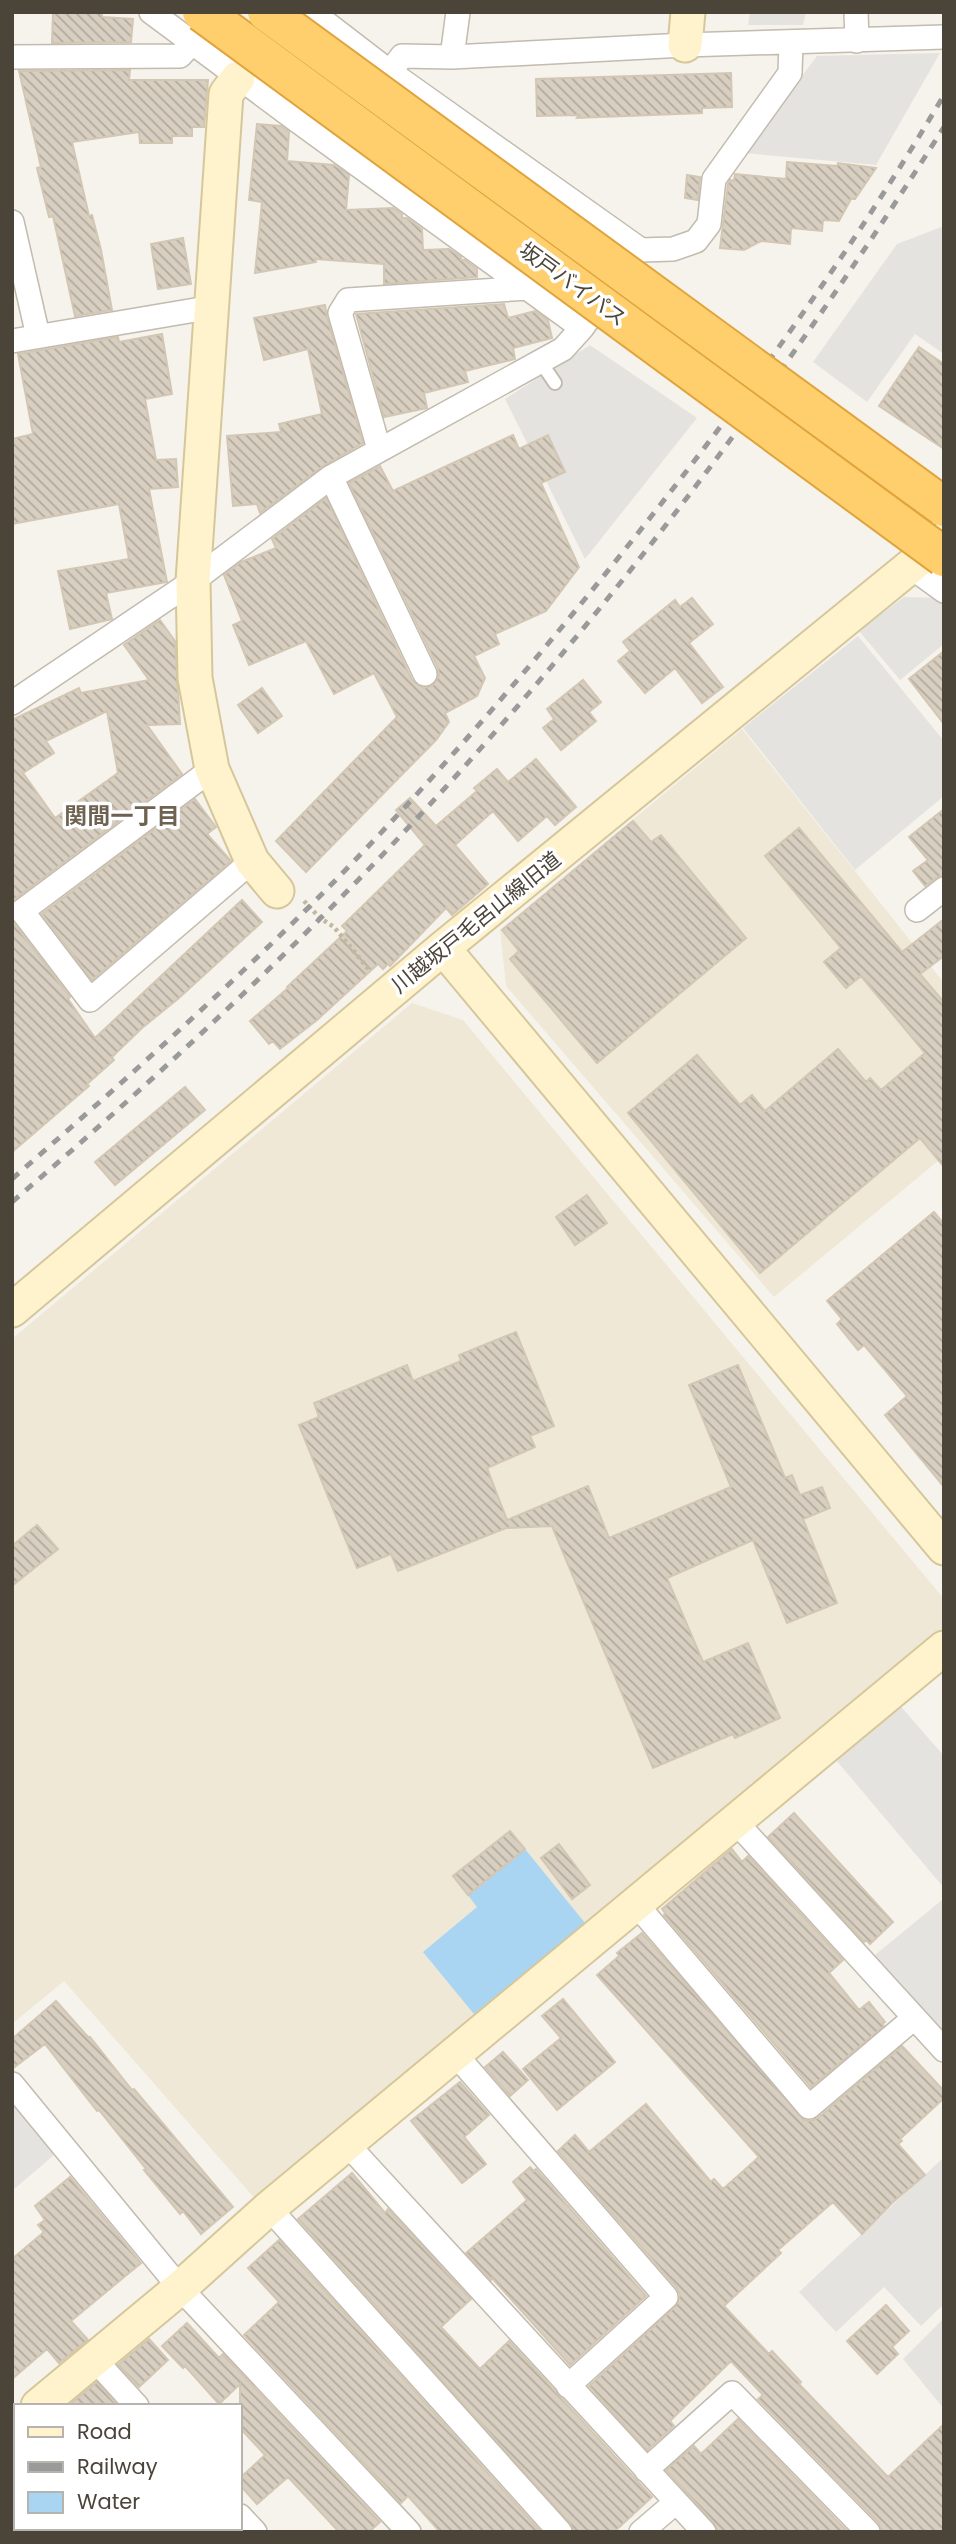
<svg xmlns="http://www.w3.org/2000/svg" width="956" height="2544" font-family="Poppins,'Noto Sans JP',sans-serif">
  <defs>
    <pattern id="building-back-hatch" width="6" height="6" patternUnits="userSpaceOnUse" patternTransform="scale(1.75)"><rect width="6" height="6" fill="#d8cfc1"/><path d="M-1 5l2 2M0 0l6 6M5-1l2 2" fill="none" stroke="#b1aa9e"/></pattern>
  </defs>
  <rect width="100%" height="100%" fill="#f6f3ec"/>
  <!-- education -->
  <path fill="#efe8d6" d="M742,729L944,983V1156L774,1297L506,986L500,930Z
    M412,1003L463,1020L944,1599V1627L257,2201L64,1981L12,2024V1339Z"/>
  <!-- parking -->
  <path fill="#e5e3e0" d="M750,12H806L803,25H748Z
    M940,53L876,165L744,153L817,56Z
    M944,226V354L915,334L867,402L813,362L897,244Z
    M590,345L697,418L585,559L505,399Z
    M904,597L944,598V644L900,680L859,631Z
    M858,636L944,741V796L855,870L743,728Z
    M897,1702L944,1756V1888L835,1759Z
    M942,1900L944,1902V2040L870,1959Z
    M12,2092L61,2149L12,2191Z
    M944,2157V2304L921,2326L884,2287L836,2332L799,2292Z
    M944,2318V2409L903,2359Z"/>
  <!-- water -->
  <path fill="#a9d4f2" d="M525,1849L585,1923L474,2014L423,1952L477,1907L468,1895Z"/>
  <!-- building -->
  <path fill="url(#building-back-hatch)" stroke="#d3c7b4" stroke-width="2" fill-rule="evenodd" d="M53,12H102V17L133,19L131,42L52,43Z
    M130,70L129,80H208L204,127H192V136H172V143H140L139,132L72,142L89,216L92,215L101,250L112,310L75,316L53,216L49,217L37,168L41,167L19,71Z
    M731,73L732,107L702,108V113L577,118L579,115L537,116L536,79Z
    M257,124L281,126L289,132L287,161L334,165L349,175L346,210L393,208L402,214V218H407L422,229L423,250L449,249L461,257V260H465L477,269V277L384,284V264L315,259L316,262L255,273L262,202L249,200Z
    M787,162L837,166L838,163L876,168L855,199H851L839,221L823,220L822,231L791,228L790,244L761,241L744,250L720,248L728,184L730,180L734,181L735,174L786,179Z
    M687,175L700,177L698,200L685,198Z
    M183,238L191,284L158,289L151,244Z
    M504,304L508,318L535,311L548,320L552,338L513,348L515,359L465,371L468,382L424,393L427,408L384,417L356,314Z
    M325,305L327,317L363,443L323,466L260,513L257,504L233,506L227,436L281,432L279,424L322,414L308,349L264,360L254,318Z
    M162,334L172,394L145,399L156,460L176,459L178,487L149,489L167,582L106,593L112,619L70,629L58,571L129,559L119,504L12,524V439L33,434L18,354L118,337L119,342Z
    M919,347L944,364V449L879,406Z
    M513,435L519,449L548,435L565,472L541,483L579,567L546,611L495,634L499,644L474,656L485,678L477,696L445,713L449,722L436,740L306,872L276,841L397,717L374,673L334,694L306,641L249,665L233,625L242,621L224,575L241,562L276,548L272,539L326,498L412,680L423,688L432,686L439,676L438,668L349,483L380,466L393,491Z
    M692,598L713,624L689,643L723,687L702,703L675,668L645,693L618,661L630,651L623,642L675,600L680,607Z
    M160,620L175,641L180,724L147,725L182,774L12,901V720L79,688L81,693L149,680L124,645ZM107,711L118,773L55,818L23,773L54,753L46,741Z
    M944,651V724L909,679Z
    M583,680L601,702L589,712L596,721L561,750L543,728L554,719L547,709Z
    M262,688L282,716L258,733L238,705Z
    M536,759L576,807L555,825L547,816L518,841L493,811L455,845L488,884L452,915L446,908L390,966L388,964L383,969L378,964L317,1020L280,1049L273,1041L269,1044L250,1021L288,988L287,987L347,931L342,926L425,845L396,810L410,798L436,826L477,791L474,788L497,769L508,782Z
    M195,799L216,827L207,834L231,861L92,980L42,914Z
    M944,809V875L936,878L925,886L913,871L928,860L909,837Z
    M633,821L651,842L661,835L746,938L597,1063L510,959L519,951L502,930Z
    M799,828L902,952L944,919V956L920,974L944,1002V1167L920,1138L760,1273L628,1113L697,1055L740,1105L752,1095L765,1111L838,1049L866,1082L870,1078L881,1090L925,1053L861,976L846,988L824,962L841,948L765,856Z
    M242,900L262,922L179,998L142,1028L112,1057L114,1060L87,1084L89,1086L12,1152V921L70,997L68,999L95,1038Z
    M185,1087L205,1110L115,1185L95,1162Z
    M587,1195L607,1223L575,1245L556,1217Z
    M934,1212L944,1224V1487L885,1415L907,1396L864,1345L858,1350L837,1324L842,1319L827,1301Z
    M516,1332L554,1426L530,1436L535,1447L487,1468L507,1520L588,1486L609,1538L731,1487L689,1385L738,1365L785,1478L792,1475L800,1495L822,1487L830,1508L803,1519L837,1603L787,1623L753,1540L667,1578L703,1662L748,1643L780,1718L735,1738L733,1734L653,1768L552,1526L506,1528L398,1571L391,1554L357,1568L299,1425L319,1417L314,1403L407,1365L413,1381L461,1361L459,1355Z
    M37,1525L58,1549L12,1586V1546Z
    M794,1813L893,1922L870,1944L866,1940L864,1942L768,1837Z
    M510,1831L525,1849L468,1895L453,1876Z
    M559,1844L590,1885L572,1899L541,1858Z
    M732,1849L742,1862L748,1856L843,1960L829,1973L859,2010L869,2002L885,2022L882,2024L884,2026L811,2087L664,1915L665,1913L662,1909Z
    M642,1933L804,2120L811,2121L818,2118L902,2046L944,2091V2098L900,2139L902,2141L898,2144L925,2175L893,2202L862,2234L833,2202L778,2250L781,2253L724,2306L769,2354L772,2351L801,2382L799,2384L888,2477L944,2424V2532H882L878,2522L758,2399L763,2395L731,2361L670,2421L674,2426L647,2450L589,2386L675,2307L680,2295L677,2288L558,2151L575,2135L589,2152L646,2104L711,2182L714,2179L723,2189L759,2157L597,1975L619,1956L617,1953Z
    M563,1999L615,2062L557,2110L523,2069L561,2038L542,2016Z
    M56,2001L89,2038L90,2037L132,2090L134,2089L233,2207L201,2234L183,2211L180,2214L144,2170L146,2169L99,2110L97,2111L45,2044L12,2069V2039Z
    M503,2052L528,2080L510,2096L485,2067Z
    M460,2082L489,2115L464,2137L486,2164L462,2183L411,2121Z
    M530,2167L534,2171L536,2169L646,2296L570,2365L492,2278L491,2280L466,2253L527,2200L513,2182Z
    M352,2173L385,2213L388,2209L471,2299L441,2327L480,2369L509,2341L652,2497L614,2532H574L570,2523L298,2219Z
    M70,2177L141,2263L71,2321L88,2340L59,2363L47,2349L12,2379V2259L44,2232L38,2225L45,2220L35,2206Z
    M279,2240L541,2532H440L408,2496L401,2503L244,2335L279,2302L248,2268Z
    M886,2305L909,2331L892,2347L898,2354L877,2374L847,2341Z
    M187,2323L219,2358L223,2354L380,2522L369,2532H339L288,2477L257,2504L240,2485V2478L265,2455L240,2428V2384L219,2404L185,2366L183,2368L162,2346Z
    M149,2339L168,2360L139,2387L118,2365Z
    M97,2382L118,2406H69L73,2402Z
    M738,2419L848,2532H718L714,2523L666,2470L694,2446L701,2454Z"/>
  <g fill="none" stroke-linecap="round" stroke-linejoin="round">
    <defs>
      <path id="lane" d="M540,361L555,383"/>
      <path id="street" d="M151,12L299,122
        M312,12L390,72L641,250L673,249L696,241L709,224L714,179L790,73L791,42
        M856,12L857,41
        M12,57L180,56L192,43
        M452,57L458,12
        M390,72L402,56L452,57L685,45L944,37
        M326,89L299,122L582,328L590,317
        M12,222L38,336
        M12,341L213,307
        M379,449L340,313L348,300L528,288
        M331,477L425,674
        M911,567L944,591
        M12,703L193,581L331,477L563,349L582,328
        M212,769L22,911L90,1000L252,861
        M917,910L944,889
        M735,1821L944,2050
        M636,1904L809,2107L914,2018
        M456,2055L666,2297L568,2386
        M12,2084L180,2288L409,2532
        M347,2144L704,2532
        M269,2208L560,2532
        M95,2360L137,2406
        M646,2470L732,2393L868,2532
        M240,2516L255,2532
        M103,2528L106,2532
        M641,2532L676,2502"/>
      <path id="secondary" d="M685,45L688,12
        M238,78L226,94L193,581L195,678L212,769L252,861L277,891
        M443,948L944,1548
        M12,1310L443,948L944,539
        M38,2406L180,2288L269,2208L944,1648
        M12,2426L16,2424"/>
    </defs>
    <!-- lane casing -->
    <use href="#lane" stroke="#c2bbae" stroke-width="16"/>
    <!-- street casing -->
    <use href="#street" stroke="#c2bbae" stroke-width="26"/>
    <!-- secondary casing -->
    <use href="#secondary" stroke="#d6c79b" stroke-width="37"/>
    <!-- path -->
    <path stroke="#c4b79f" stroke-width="4.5" stroke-dasharray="3.5 3.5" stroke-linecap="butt" d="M304,901L320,918L334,927L370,971"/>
    <!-- lane -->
    <use href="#lane" stroke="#fff" stroke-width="12"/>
    <!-- street -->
    <use href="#street" stroke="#fff" stroke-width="23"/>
    <!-- secondary -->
    <use href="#secondary" stroke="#fff3cd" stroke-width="33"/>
    <!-- rail -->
    <path stroke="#9a9a9a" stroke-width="5" stroke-dasharray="9 9" stroke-linecap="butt" d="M12,1179C113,1091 214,1001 310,906C408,808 501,702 589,594C717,437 840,271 944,95
      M12,1202C196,1045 371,878 528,694C681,516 818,326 944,127"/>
    <defs>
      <path id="highway-bridge" d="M202,12L944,557
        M267,12L944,507"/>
    </defs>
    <!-- highway-bridge casing -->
    <use href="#highway-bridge" stroke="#e0a43c" stroke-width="42" stroke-linecap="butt"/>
    <!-- highway-bridge -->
    <use href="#highway-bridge" stroke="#ffcf6e" stroke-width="38"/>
  </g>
  <g text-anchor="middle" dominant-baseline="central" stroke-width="7" stroke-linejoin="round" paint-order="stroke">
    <!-- street labels -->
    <g font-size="21" fill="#4b4439" stroke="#fff">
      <text transform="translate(573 284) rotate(36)">坂戸バイパス</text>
      <text transform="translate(476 922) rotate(-39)">川越坂戸毛呂山線旧道</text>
    </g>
    <!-- neighbourhood labels -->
    <g font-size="23" font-weight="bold" fill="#6e6250" stroke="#fff">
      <text x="122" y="816">関間一丁目</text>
    </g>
  </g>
  <!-- border -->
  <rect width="956" height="2544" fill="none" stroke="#4b4439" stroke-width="28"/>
  <!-- legend -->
  <rect x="14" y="2404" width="228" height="126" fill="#ffffff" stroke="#b7b4b0" stroke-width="2"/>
  <rect x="28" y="2427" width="35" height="10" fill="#fff3cd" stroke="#b7b4b0" stroke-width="2"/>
  <text x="77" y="2439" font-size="21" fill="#4b4439">Road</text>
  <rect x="28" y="2462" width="35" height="10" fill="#9a9a9a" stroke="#b7b4b0" stroke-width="2"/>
  <text x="77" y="2474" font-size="21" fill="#4b4439">Railway</text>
  <rect x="28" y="2492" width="35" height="21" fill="#a9d4f2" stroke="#b7b4b0" stroke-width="2"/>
  <text x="77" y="2509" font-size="21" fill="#4b4439">Water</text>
</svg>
